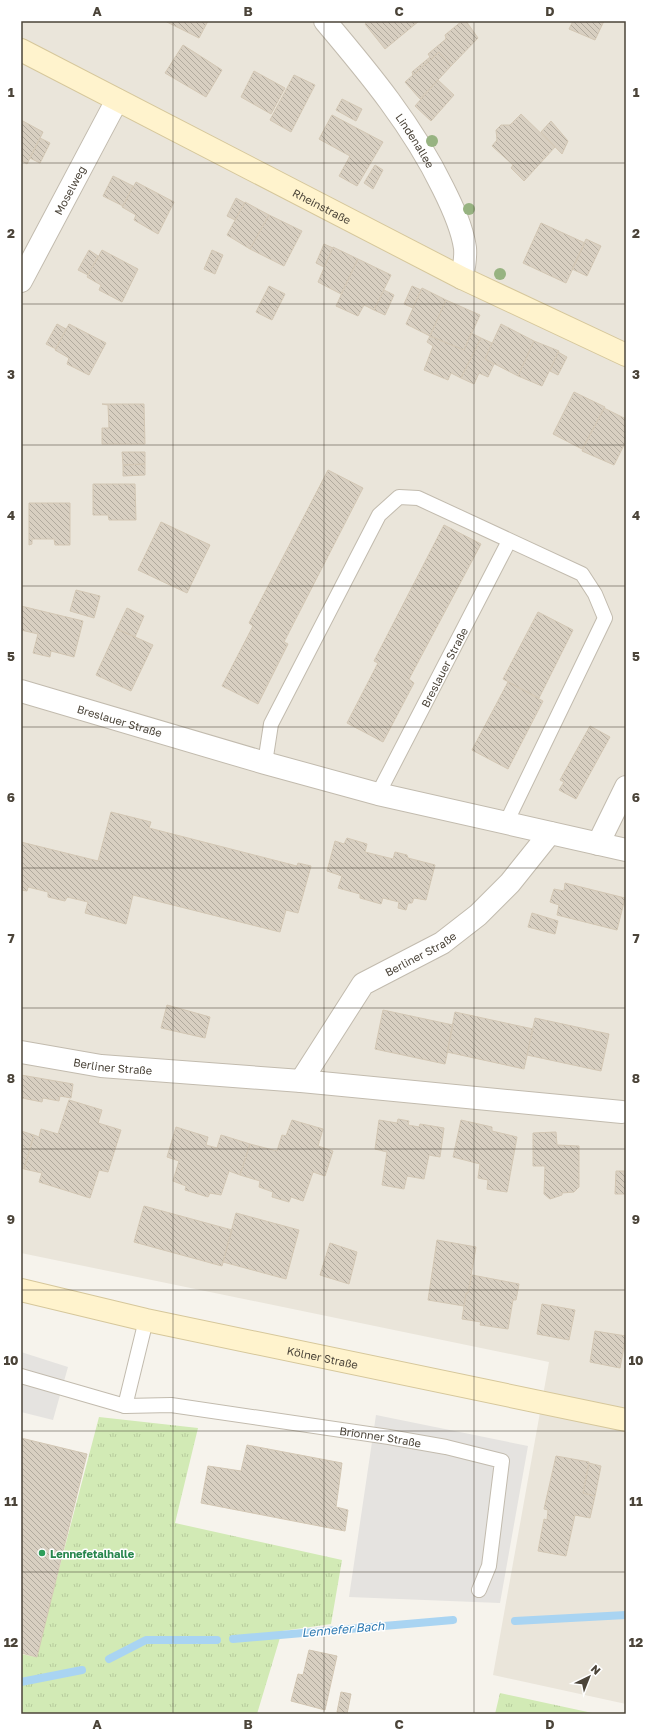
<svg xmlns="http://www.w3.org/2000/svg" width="647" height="1735" font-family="'Golos Text',sans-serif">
  <defs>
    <pattern id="grass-tufts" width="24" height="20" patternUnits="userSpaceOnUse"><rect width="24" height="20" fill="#d2eab5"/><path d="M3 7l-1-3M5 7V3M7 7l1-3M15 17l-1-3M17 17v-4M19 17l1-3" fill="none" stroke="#b6ca9c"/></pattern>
    <pattern id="building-back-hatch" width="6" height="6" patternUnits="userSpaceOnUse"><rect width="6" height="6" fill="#d8cfc1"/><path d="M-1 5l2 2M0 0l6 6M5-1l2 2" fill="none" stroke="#b1aa9e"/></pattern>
  </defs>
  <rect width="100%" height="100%" fill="#f6f3ec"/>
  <!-- residential -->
  <path fill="#eae5da" d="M21,21H626V1704L493,1675L549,1362L21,1253Z"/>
  <!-- grass -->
  <path fill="url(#grass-tufts)" d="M99,1417L198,1428L175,1523L342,1560L331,1624L282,1631L257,1714H21V1654L36,1657Z
    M500,1693L597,1714H495Z"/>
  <!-- parking -->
  <path fill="#e5e3e0" d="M21,1352L68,1367L53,1420L21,1412Z
    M376,1415L528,1446L500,1603L349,1597Z"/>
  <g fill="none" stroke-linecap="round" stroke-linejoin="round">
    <!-- stream -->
    <path stroke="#a9d4f2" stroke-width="8" d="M515,1621L626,1615
      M233,1639L453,1620
      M109,1659L146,1640H217
      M21,1682L82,1670"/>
  </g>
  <!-- building -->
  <path fill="url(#building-back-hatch)" stroke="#d3c7b4" d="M165,21H208L199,38Z
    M365,21H419L385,49L365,24L366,23Z
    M462,21H466L478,38L451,66L439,52L413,75L412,72L430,57L428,54L446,39L445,35Z
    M573,21H604L595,40L569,29Z
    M183,45L222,70L206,97L165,73Z
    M439,52L451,66L420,99L405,82Z
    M254,71L285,88L271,114L241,97Z
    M294,75L315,85L291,132L270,120Z
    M438,80L454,95L431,121L415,106Z
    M342,99L362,109L356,121L336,110Z
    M521,114L555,147L524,181L511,168L513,165L492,146L497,140L496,130L501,125H510Z
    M332,115L383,142L357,186L339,176L350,156L319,139Z
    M21,120L43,132L27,164L21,160Z
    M551,121L568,141L562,154L541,132Z
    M40,138L50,143L40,163L30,158Z
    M375,165L383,170L373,189L364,183Z
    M113,176L133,186L123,206L103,196Z
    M136,182L174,202L158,234L134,220L136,215L122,207Z
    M236,198L245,203L235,220L227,216Z
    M245,202L269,215L250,249L227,235Z
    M269,215L302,231L284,266L250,249Z
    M541,223L585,243L566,283L523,263Z
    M586,239L601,246L587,276L572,269Z
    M324,244L333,248L324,267L316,263Z
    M333,247L358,259L341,294L318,282Z
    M89,250L98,256L88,275L78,270Z
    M102,250L138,269L122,302L99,290L101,285L87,277Z
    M212,250L223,255L215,274L204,269Z
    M358,259L391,275L374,310L364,305L358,316L336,306Z
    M269,286L285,294L272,320L256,312Z
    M412,286L421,290L413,308L404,304Z
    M422,288L446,300L430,336L406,324Z
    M384,290L394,295L385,315L374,310Z
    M446,300L480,315L464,350L430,336Z
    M57,324L66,329L56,349L46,344Z
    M69,324L106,343L89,375L67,364L69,358L55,350Z
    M501,324L534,341L518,376L485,359Z
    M471,333L481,338L461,378L451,373L448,380L424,370L433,346L427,342L430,336L464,350Z
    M481,338L492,343L485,359L494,364L488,377L479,373L474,384L461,378Z
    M534,341L559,351L542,386L518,376Z
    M558,352L567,357L558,375L550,371Z
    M574,392L605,407L582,449L553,434Z
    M102,404H144L145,444H102V428H109L108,405Z
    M604,408L626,419V441L614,465L582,451Z
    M122,452H145V464L123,465Z
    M145,464V475L123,476V465Z
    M328,470L363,488L284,642L288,644L258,704L222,686L253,626L249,623Z
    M93,484H135L136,520H109L108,515H93Z
    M29,503H70V545H55L54,539H32V544L29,545Z
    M161,522L210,545L187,593L138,570Z
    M444,525L481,544L409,679L414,683L383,742L347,723L378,663L374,661Z
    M76,590L100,596L94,618L70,611Z
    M21,606L83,621L74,657L51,651L50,657L33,653L38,634L21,630Z
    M127,608L144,616L135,637L117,629Z
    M538,612L573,630L539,698L503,679Z
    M117,629L153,645L131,691L96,675Z
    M508,682L543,701L508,769L472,750Z
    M590,726L610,737L576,799L559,790L564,782L560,780Z
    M111,812L151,822L149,828L297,866L298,863L311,866L298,913L286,910L280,932L133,895L126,924L85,913L88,902L67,897L65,901L48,897V892L28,887L27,891L21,890V842L98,861Z
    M347,838L367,844L365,852L393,859L395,852L407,855L408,858L435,865L426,900L414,898L412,903H408L406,910L398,908L399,902L383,898L381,904L360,898V894L338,888L342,876L327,871L335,841L344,844Z
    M565,883L625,898L617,930L557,915L559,905L550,902L554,889L564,891Z
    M532,913L558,921L555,934L528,927Z
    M167,1005L210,1017L205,1038L161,1028Z
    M383,1010L453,1025L445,1064L375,1049Z
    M455,1012L533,1029L524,1069L447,1052Z
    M535,1018L609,1034L601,1071L527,1055Z
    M21,1075L73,1084L71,1098L60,1096L59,1101L43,1098L42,1102L22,1098L23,1092L21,1091Z
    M69,1100L102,1110L98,1123L121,1130L108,1172L99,1170L90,1198L39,1182L42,1173L24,1169L34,1135L39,1137L41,1129L58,1134Z
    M398,1119L409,1121L408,1125L419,1127L420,1124L444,1128L440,1157L429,1155L424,1179L407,1176L404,1189L382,1185L387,1152L375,1149L379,1120L397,1123Z
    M292,1120L323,1129L318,1146L333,1151L325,1176L313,1172L303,1201L291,1197L289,1202L272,1197L273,1192L259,1187L260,1181L240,1175L250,1144L277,1151L282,1135L286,1136Z
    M461,1120L492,1127V1131L517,1137L507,1192L487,1189L488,1180L478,1178L480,1164L453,1157Z
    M176,1127L208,1137L206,1145L217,1148L221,1135L250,1144L240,1175L229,1171L221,1195L210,1193L208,1197L185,1190L186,1186L173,1181L179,1161L167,1157Z
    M21,1131L34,1135L24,1169L21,1168Z
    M556,1132L557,1145L579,1146V1187L574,1192L562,1193V1195L550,1199L544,1194L545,1166H533V1133Z
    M616,1171H626V1194H615Z
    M144,1206L232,1230L222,1266L134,1242Z
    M236,1213L299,1230L286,1279L223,1262Z
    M437,1240L476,1247L468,1293H466L464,1306L428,1300Z
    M330,1243L357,1252L349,1284L320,1275Z
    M472,1275L519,1284L516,1300H513L508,1329L480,1325L481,1322L462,1319L466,1293H468Z
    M542,1304L575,1310L569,1340L537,1334Z
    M595,1331L626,1336L620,1368L590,1362Z
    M21,1438L87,1454L37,1657L21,1653Z
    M247,1445L342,1463L336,1507L348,1510L345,1531L201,1503L208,1466L241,1471Z
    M556,1456L589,1462L583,1493L595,1496L590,1518L575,1515L566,1556L538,1551L544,1519L547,1520L548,1510L544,1509Z
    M589,1463L601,1466L595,1496L583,1493Z
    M309,1650L337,1656L325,1710L291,1701L298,1674L303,1675Z
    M341,1692L351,1694L347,1714L337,1712Z"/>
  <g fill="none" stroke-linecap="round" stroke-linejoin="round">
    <defs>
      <g id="lane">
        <path d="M265,763L271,724L379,515L399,497L418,498L582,574L595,594L605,618L506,823"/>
        <path id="s1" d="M378,794L509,541"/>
        <path id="s2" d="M21,1376L125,1406L171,1405L389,1437L446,1447L502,1461L489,1566L479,1590"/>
        <path d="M125,1406L146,1320"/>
      </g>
      <g id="street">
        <path id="s3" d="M325,21C369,73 413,126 443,188C452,206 462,227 465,248C466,258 464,268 462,278"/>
        <path id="s4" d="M21,281L117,100"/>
        <path id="s5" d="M21,691L265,763L378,794L626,850"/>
        <path d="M598,844L626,787"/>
        <path id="s6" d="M21,1052L101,1066L301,1081L622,1112"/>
        <path id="s7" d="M301,1081L363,984L442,943L478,915L510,883L550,833"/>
      </g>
      <g id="secondary">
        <path id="s8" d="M21,50L462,278L626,355"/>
        <path id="s9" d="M21,1290L146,1320L626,1420"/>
      </g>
    </defs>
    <!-- lane casing -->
    <use href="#lane" stroke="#c2bbae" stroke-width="16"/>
    <!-- street casing -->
    <use href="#street" stroke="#c2bbae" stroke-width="24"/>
    <!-- secondary casing -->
    <use href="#secondary" stroke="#d6c79b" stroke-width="24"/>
    <!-- lane -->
    <use href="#lane" stroke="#fff" stroke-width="14"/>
    <!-- street -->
    <use href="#street" stroke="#fff" stroke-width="22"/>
    <!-- secondary -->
    <use href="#secondary" stroke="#fff3cd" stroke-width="22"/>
  </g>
  <!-- trees -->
  <g fill="#97b381">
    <circle cx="432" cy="141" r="6"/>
    <circle cx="469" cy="209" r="6"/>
    <circle cx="500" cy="274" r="6"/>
  </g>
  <!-- grid -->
  <path fill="none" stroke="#4b4439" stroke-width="1" stroke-opacity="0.55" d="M173,21V1714M324,21V1714M474,21V1714M21,163H626M21,304H626M21,445H626M21,586H626M21,727H626M21,868H626M21,1008H626M21,1149H626M21,1290H626M21,1431H626M21,1572H626"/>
  <!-- markers -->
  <circle fill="#2e9e5b" stroke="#fff" stroke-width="1.5" cx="42" cy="1553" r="4"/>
  <g text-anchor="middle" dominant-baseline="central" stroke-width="3" stroke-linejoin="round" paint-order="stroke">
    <!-- street labels -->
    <g font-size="11" fill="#4b4439" stroke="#fff">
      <text stroke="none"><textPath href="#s3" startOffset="150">Lindenallee</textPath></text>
      <text stroke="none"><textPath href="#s4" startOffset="103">Moselweg</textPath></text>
      <text stroke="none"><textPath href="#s8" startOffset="339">Rheinstraße</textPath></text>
      <text stroke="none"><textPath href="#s1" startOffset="143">Breslauer Straße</textPath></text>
      <text stroke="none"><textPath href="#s5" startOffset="103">Breslauer Straße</textPath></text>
      <text stroke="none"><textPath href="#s7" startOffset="180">Berliner Straße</textPath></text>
      <text stroke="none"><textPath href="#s6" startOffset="93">Berliner Straße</textPath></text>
      <text stroke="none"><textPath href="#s9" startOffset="309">Kölner Straße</textPath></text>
      <text stroke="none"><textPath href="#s2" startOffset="366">Brionner Straße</textPath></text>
    </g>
    <!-- leisure labels -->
    <g font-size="11" font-weight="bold" fill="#27864d" stroke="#fff" text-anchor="start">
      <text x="50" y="1553">Lennefetalhalle</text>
    </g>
    <!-- water labels -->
    <g font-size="12" font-style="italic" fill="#2e7ab2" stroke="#fff">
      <text transform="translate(343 1629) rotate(-5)">Lennefer Bach</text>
    </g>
  </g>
  <!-- border -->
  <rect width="647" height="1735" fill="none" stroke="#ffffff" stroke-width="44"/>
  <!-- north arrow -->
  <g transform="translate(589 1677) rotate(43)" stroke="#ffffff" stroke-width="3" paint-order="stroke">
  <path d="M0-3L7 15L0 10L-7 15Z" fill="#4b4439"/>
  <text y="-6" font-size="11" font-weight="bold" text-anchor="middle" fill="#4b4439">N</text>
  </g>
  <rect x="22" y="22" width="603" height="1691" fill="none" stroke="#4b4439" stroke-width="1.5"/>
  <g font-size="13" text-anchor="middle" font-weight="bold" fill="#4b4439">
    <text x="97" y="16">A</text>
    <text x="248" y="16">B</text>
    <text x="399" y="16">C</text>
    <text x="550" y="16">D</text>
    <text x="11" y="97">1</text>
    <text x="636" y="97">1</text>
    <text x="11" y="238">2</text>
    <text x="636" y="238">2</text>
    <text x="11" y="379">3</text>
    <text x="636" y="379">3</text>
    <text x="11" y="520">4</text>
    <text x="636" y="520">4</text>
    <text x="11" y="661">5</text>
    <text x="636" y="661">5</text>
    <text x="11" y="802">6</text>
    <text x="636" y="802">6</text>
    <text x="11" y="943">7</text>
    <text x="636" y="943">7</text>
    <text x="11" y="1083">8</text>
    <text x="636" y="1083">8</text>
    <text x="11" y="1224">9</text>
    <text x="636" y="1224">9</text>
    <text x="11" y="1365">10</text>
    <text x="636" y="1365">10</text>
    <text x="11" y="1506">11</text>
    <text x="636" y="1506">11</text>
    <text x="11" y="1647">12</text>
    <text x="636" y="1647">12</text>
    <text x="97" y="1729">A</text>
    <text x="248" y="1729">B</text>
    <text x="399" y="1729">C</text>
    <text x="550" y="1729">D</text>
  </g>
</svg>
